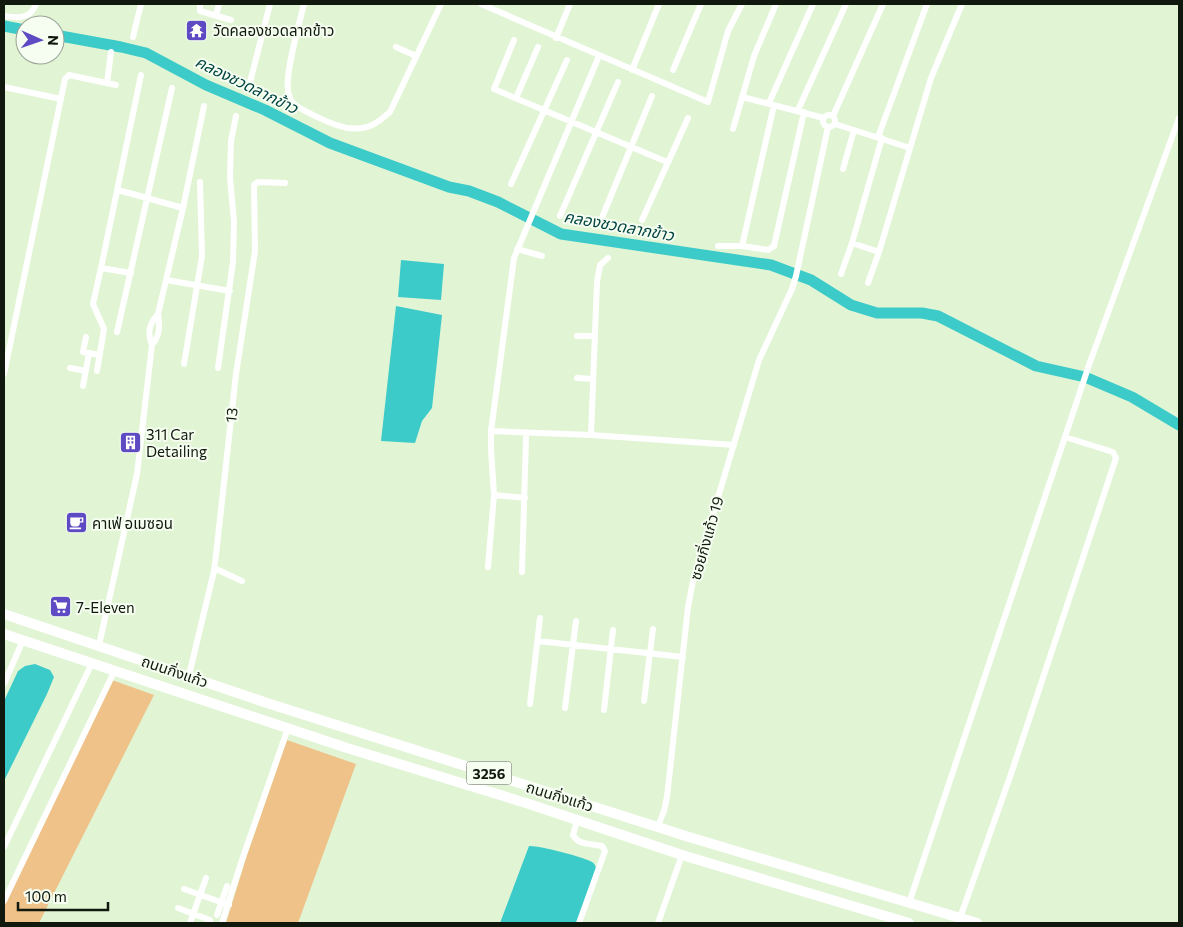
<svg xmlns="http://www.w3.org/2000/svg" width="1183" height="927" font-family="Commissioner,'Noto Sans Thai',sans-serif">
  <rect width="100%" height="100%" fill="#e1f5d5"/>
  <!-- green -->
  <path fill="#eec289" d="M112,680L154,695L39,923H4V906Z
    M287,740L356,764L298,923H226L247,855Z"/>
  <!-- water -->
  <path fill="#3dcbca" d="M401,260L444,264L441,300L398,297Z
    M396,306L442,315L432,408L422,421L415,443L381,441Z
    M35,664L50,670L54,677L47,694L4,781V701L18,671L25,666Z
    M529,846C537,845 584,857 592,862C595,864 595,865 596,868L577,923H500Z"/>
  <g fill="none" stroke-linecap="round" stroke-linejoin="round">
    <!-- river -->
    <path stroke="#3dcbca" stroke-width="11" d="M4,26L25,30
      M55,35L121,47L146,53L206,85L265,110L330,143L449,187L469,191L498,202L561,234L771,265L811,280L851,305L877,313H922L938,316L1036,366L1085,377L1132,397L1179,425"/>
    <!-- street -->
    <path stroke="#fff" stroke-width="6" d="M200,4V11L231,20
      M304,4C299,24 285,73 288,91C289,95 290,99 292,102C298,109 331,124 340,126C348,129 359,129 367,127C376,125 383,118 390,112L441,4
      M481,4L708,102L728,31L742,4
      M4,16C18,18 30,20 36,4
      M216,16L219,4
      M133,37L141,4
      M556,38L570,4
      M514,40L494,89L667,162
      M396,47L416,56
      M632,70L659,4
      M673,70L701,4
      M107,83L111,52
      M4,87L61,99
      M248,90L270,4
      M742,97L824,118
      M516,98L538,47
      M769,103L813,4
      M798,110L846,4
      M823 121a6 6 0 1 1 12 0a6 6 0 1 1-12 0Z
      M833,116L883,4
      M835,124L910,148
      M733,129L754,56L776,4
      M878,137L927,4
      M843,169L854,130
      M511,184L567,60
      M118,190L183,208
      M560,216L618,82
      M601,220L652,96
      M642,220L688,118
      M852,243L879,252
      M718,246H742L768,250L774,246L804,112
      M742,246L774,105
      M517,249L542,256
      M101,268L141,75
      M841,274L852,243L882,138
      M166,280L230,291
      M868,283L879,252L931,78L962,4
      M117,332L172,88
      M577,336H595
      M86,337L83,352L100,355
      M152,345C160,335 160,327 158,314L183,208L204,106
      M184,364L202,256L200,182
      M70,368L86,371
      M218,368L233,262L234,221L230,178L231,141L236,116
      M97,371L104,329L93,304L101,268L131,273
      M4,374L65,79L69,75L116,85
      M577,378L593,379
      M83,386L89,353
      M491,431L591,435L734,445
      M591,435L597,282L600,265L608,258
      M494,495L525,498
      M488,567L494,495L491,450V431L514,258L599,56
      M214,568L242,581
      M522,572L526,437
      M538,641L683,657
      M99,645L137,474L152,345C147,333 149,324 158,314
      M189,675L214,571L217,546L236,374L255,251L254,185L258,182L285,183
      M4,684L23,640
      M644,701L653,629
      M530,704L540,618
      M565,708L576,621
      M604,710L613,630
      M577,820L573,835C579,846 591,843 602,846L605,851L579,923
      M658,826L664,811L667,797L688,607L693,581L759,360L792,289L796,276L828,127
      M4,847L92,663
      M184,889L229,905
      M4,901L115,670
      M909,903L1089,365L1179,118
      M178,908L210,920V923
      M217,915L227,886
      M960,918L1011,774L1116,458L1113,452L1065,437
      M190,923L206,878
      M222,923L242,860L288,728
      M658,923L682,855"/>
    <!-- primary -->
    <path stroke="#fff" stroke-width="10" d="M4,614L267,703L409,748L689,837L977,923
      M4,634L344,747L526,803L682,855L909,923"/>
  </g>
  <!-- icons -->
  <defs>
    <symbol id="temple-square" viewBox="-11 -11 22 22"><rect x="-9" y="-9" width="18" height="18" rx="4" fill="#5e4bc3" stroke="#f6fef1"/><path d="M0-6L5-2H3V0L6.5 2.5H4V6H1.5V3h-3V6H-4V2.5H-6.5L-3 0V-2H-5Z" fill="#fff"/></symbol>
    <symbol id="building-square" viewBox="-11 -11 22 22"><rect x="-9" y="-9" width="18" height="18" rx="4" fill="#5e4bc3" stroke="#f6fef1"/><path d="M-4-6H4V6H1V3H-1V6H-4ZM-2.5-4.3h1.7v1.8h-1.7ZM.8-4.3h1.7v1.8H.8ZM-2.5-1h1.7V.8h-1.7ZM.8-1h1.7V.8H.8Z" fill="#fff"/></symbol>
    <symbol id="cafe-square" viewBox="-11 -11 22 22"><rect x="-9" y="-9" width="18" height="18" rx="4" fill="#5e4bc3" stroke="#f6fef1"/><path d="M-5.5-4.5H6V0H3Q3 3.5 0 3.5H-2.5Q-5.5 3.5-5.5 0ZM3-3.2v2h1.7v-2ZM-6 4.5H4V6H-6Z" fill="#fff"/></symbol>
    <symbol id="supermarket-square" viewBox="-11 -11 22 22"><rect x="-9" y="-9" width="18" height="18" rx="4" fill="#5e4bc3" stroke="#f6fef1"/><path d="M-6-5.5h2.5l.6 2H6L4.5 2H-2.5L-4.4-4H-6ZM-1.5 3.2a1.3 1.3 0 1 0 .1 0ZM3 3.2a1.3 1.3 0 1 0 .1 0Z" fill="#fff"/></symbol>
  </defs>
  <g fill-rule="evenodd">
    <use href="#temple-square" x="184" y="18" width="25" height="25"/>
    <use href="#building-square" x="118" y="430" width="25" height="25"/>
    <use href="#cafe-square" x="64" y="510" width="25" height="25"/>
    <use href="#supermarket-square" x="48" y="594" width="25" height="25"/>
  </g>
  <g text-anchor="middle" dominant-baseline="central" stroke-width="4" stroke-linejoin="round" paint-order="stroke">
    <!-- shield labels -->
    <rect fill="#f6fef1" stroke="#565d51" stroke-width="1" x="466.5" y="761.5" width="45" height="23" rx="4"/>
    <g font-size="14" font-weight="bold" fill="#11180d">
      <text x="489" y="773">3256</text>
    </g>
    <!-- poi labels -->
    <g font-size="15" fill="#11180d" stroke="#f6fef1" text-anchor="start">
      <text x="213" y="30">วัดคลองชวดลากข้าว</text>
      <text x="146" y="434">311 Car<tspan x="146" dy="17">Detailing</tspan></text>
      <text x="92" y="523">คาเฟ่ อเมซอน</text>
      <text x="76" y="607">7-Eleven</text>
    </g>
    <!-- street labels -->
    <g font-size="15" fill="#11180d" stroke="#f6fef1">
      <text transform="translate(231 415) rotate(-83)">13</text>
      <text transform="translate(706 538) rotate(-74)">ซอยกิ่งแก้ว 19</text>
      <text transform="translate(175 671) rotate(19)">ถนนกิ่งแก้ว</text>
      <text transform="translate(560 796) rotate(17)">ถนนกิ่งแก้ว</text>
    </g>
    <!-- water labels -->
    <g font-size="16" font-style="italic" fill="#024443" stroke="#f6fef1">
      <text transform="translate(247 84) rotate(26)">คลองชวดลากข้าว</text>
      <text transform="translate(619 225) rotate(10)">คลองชวดลากข้าว</text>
    </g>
  </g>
  <!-- border -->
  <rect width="1183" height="927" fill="none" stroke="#11180d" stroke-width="10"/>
  <!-- north arrow -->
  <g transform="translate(40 40) rotate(92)"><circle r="24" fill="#f6fef1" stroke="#9aa296"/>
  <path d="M0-4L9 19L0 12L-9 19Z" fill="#5e4bc3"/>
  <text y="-8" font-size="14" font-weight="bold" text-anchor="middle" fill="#11180d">N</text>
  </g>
  <!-- scale -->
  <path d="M18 902v8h90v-8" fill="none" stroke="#11180d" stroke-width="2.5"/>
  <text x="25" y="902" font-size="15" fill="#11180d" stroke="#f6fef1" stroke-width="4" paint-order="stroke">100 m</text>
</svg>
